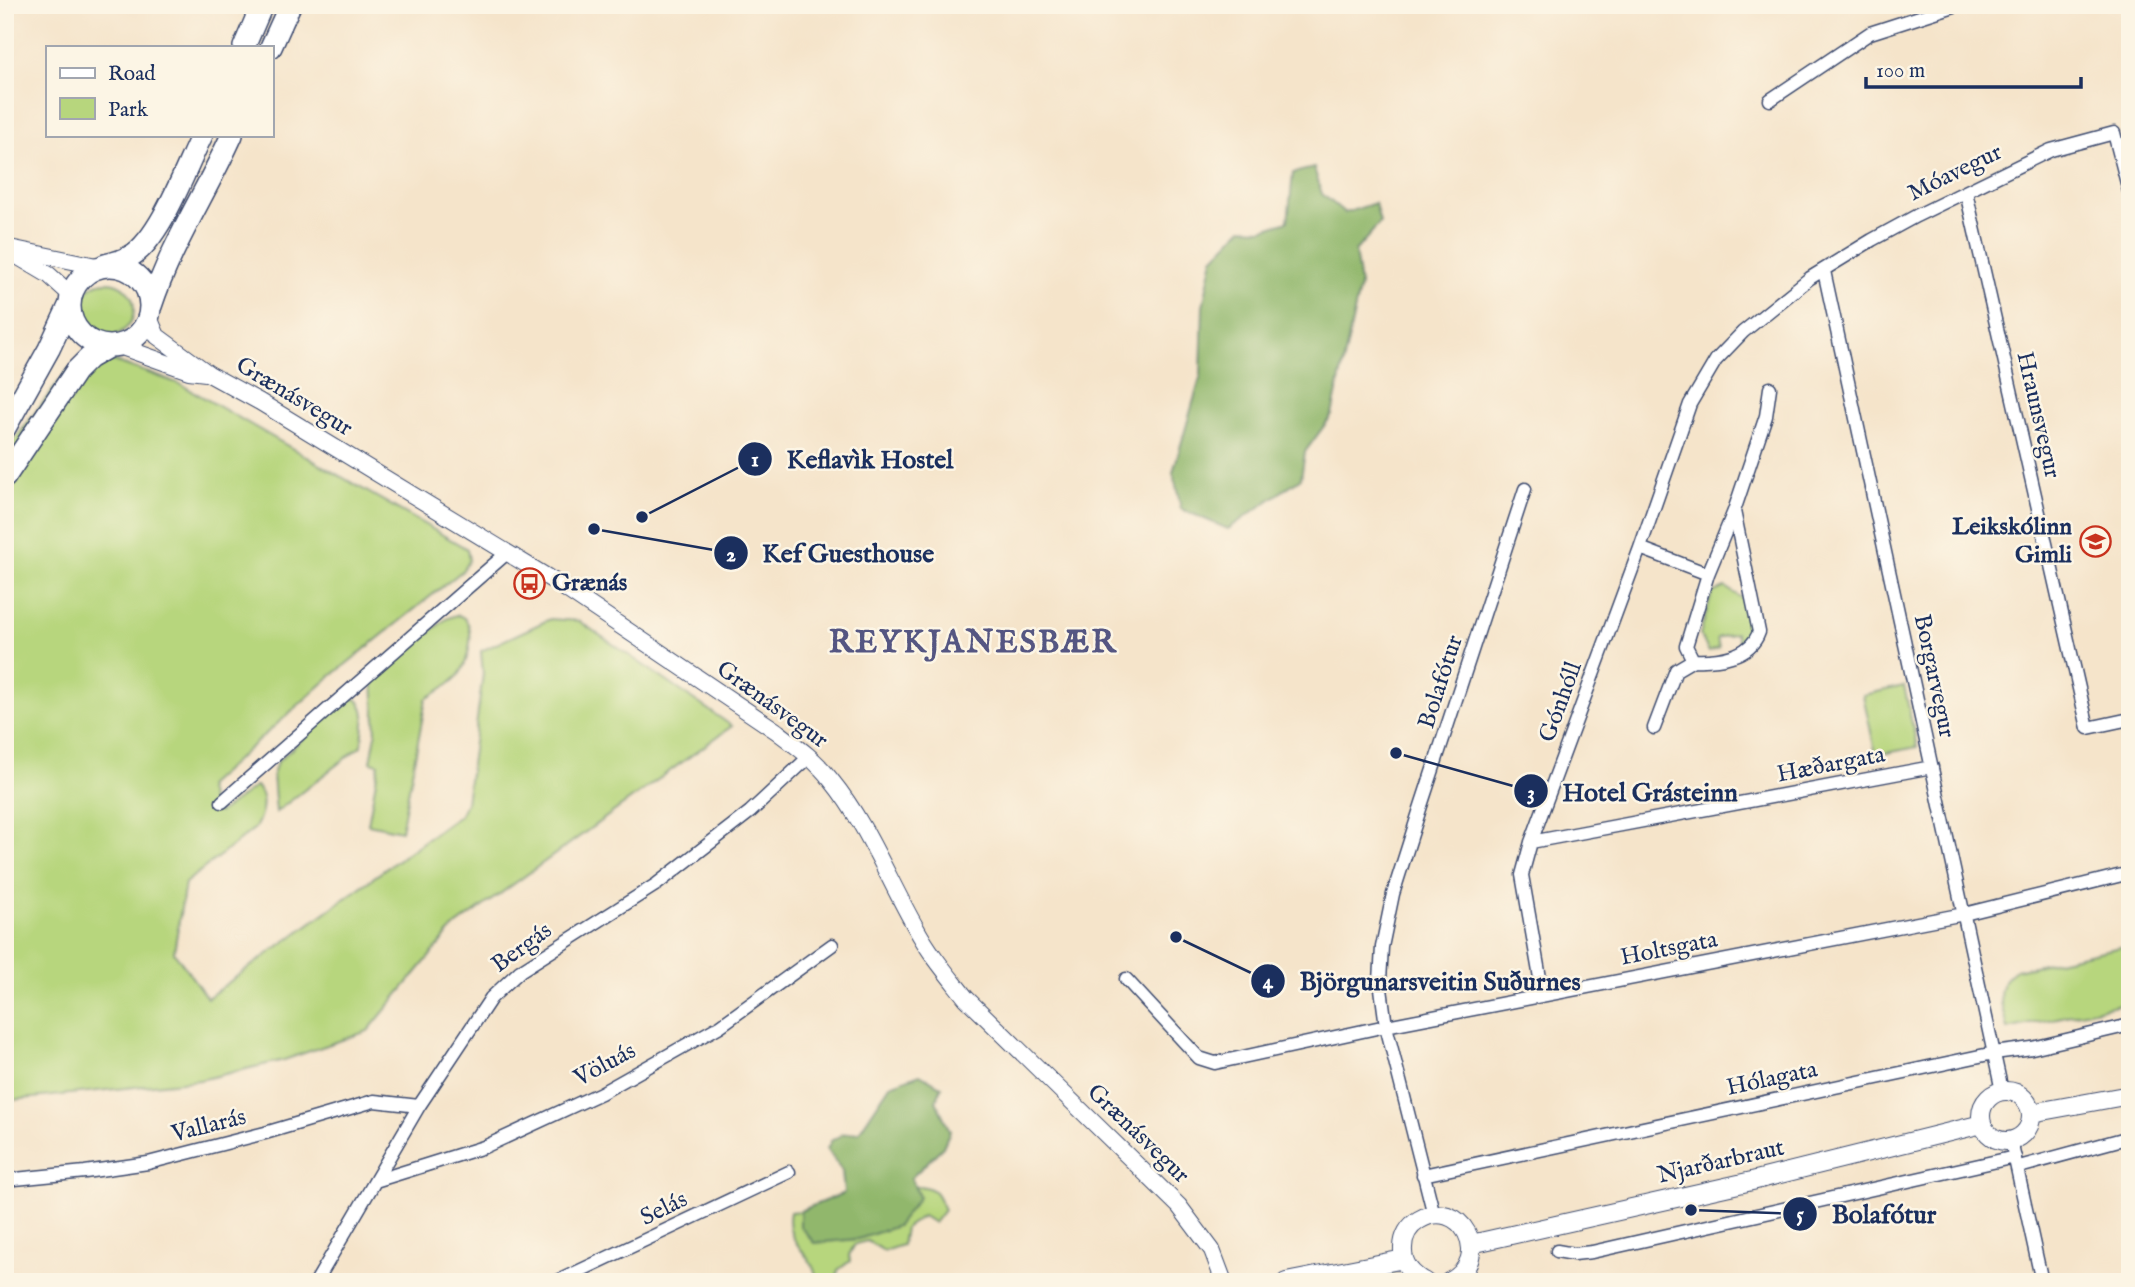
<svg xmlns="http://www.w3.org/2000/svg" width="2135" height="1287" font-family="'IM FELL English',serif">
  <rect width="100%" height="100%" fill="#fcf5e5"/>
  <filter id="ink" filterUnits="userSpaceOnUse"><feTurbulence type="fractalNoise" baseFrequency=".0143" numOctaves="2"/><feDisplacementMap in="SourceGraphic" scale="14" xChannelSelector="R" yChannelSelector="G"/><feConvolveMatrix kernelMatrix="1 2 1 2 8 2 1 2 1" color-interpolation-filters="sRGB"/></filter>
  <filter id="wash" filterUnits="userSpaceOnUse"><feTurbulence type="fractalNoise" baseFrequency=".00686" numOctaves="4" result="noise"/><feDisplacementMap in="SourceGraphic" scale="28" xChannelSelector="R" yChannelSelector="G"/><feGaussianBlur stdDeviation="1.57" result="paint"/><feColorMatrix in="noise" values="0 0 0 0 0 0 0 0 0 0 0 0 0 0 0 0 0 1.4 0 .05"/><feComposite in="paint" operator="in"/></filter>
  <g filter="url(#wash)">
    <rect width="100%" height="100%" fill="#f5e4ca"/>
    <!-- green -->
    <path fill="#b7d67d" stroke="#69826e" stroke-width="2" d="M80 309a27 27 0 1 1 54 0a27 27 0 1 1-54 0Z
      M114,361L180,384L467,549L469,560L462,571L330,677L207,786L212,805L219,813L256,786C267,799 263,814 255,828L185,883L174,952L207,998L460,815L466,803L483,674L481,651L550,619L579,621L732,726L453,928L368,1031L284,1060L200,1080L5,1101V452L68,370Z
      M1725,587L1746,601C1749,618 1751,631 1739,643L1736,633L1717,638L1719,648L1709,652L1700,635L1712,593Z
      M456,615C480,617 469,663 458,676C450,685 436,692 426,699L401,831L368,824L379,764L371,762L376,734L373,680L380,671L446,619Z
      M1904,686L1917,747L1876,755L1863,695Z
      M354,698C370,706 363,731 361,746L276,812L273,774L277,762L345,701Z
      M2130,945V1002L2007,1029C2002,1001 1991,988 2016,970Z
      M914,1186C935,1186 937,1192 944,1210L934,1223L923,1216L905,1228L902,1245L884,1251L867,1241L855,1244L849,1255L850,1261L838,1270L836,1282H817C816,1254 783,1245 790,1212L800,1211V1226L919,1197Z
      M1383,1269L1406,1282H1316Z"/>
    <!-- forest -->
    <path fill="#91b76c" stroke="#567365" stroke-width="2" d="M1314,168L1322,194L1345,213L1375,203L1380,223L1355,251L1360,285L1332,415L1305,452L1301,478L1228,529L1181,509L1173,472L1201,375L1203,306L1213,258L1242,228L1263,229L1288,221L1293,173Z
      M920,1074L942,1087L936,1101L950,1131L943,1147L911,1178L919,1197L897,1226L859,1239L814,1243L800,1226V1211L844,1193L842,1171L827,1149L831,1141L843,1134L859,1132L890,1085Z"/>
  </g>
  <g filter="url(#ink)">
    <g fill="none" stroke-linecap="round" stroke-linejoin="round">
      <defs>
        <path id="minor" d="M1770,100L1870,33L1957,5
          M1966,192L2088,728L2130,719
          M1824,271L2002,1091
          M1734,511L1759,632C1750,658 1716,661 1693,660L1686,646L1708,574Z
          M1734,511L1766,416L1770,388
          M1640,548L1708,574
          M1654,728L1676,670L1693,660
          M222,802L507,553
          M1531,842L1932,767
          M1126,979L1199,1058L1215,1063L1386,1026L1964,914L2130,873
          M1543,995L1522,875L1531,842L1640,548L1690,404L1716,360L1743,332L1810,278L1872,240L1916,216L2051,150L2114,133L2130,195
          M2011,1141L2042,1282
          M2019,1167L2130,1137
          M1423,1175L1994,1053L2032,1048L2130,1025
          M5,1180L85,1172L148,1163L265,1133L374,1101L419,1106
          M375,1181L484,1147L601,1093L720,1026L832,945
          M1434,1215L1386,1026L1380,981L1382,947L1393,894L1420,809L1525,489
          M1557,1251L1574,1254L1592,1252L2015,1157
          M316,1282L419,1106L491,998L520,971L657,884L750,812L809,757
          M556,1282L789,1172"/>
        <path id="tertiary" d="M5,247L101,267
          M17,256L49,275L71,295
          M149,317L157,336L209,374L260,402L557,583L775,730C795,745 816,760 831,780C867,824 888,879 916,928C930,954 948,975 966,998L1179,1206L1212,1250L1224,1282
          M119,346L189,371L206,373"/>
        <path id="secondary" d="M1981 1116a25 25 0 1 1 50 0a25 25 0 1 1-50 0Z
          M2031,1113L2130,1095
          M1471,1244L1752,1181L1982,1124
          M1286,1282L1404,1259
          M1425,1282C1412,1275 1402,1264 1403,1248C1403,1236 1409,1226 1419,1220C1459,1195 1496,1258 1449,1282"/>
        <path id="trunk" d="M244,47L262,5
          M271,47L290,5
          M105,265C114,263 123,261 131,256C161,238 186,167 202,135
          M70 306a40 40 0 1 1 80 0a40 40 0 1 1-80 0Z
          M151,306C171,245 206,193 232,135
          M5,428L49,349L69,306
          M5,477L76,371L89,358L108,347"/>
      </defs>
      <!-- minor casing -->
      <use href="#minor" stroke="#3c4a6e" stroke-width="15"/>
      <!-- tertiary casing -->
      <use href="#tertiary" stroke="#3c4a6e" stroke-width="18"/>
      <!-- secondary casing -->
      <use href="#secondary" stroke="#3c4a6e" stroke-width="20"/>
      <!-- trunk casing -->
      <use href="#trunk" stroke="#3c4a6e" stroke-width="24"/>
      <!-- minor -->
      <use href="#minor" stroke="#fff" stroke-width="12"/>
      <!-- tertiary -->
      <use href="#tertiary" stroke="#fff" stroke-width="16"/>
      <!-- secondary -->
      <use href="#secondary" stroke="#fff" stroke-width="18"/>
      <!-- trunk -->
      <use href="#trunk" stroke="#fff" stroke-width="21"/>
    </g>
  </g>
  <!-- icons -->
  <defs>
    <symbol id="school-ring" viewBox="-11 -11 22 22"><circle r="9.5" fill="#fcf5e5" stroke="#c8321e" stroke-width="1.5"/><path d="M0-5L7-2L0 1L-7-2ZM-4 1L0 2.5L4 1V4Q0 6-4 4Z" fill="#c8321e"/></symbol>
    <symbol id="bus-ring" viewBox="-11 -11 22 22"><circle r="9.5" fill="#fcf5e5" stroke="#c8321e" stroke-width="1.5"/><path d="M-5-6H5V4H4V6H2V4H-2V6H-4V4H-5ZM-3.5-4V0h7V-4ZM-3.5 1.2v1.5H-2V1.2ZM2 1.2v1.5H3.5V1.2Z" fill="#c8321e"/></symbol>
  </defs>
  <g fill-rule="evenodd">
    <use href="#school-ring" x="2078" y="524" width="35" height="35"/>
    <use href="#bus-ring" x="512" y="566" width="35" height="35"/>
  </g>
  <g text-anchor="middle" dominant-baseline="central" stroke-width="5" stroke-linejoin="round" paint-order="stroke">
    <!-- street labels -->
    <g font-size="24" fill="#1b2f5e" stroke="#fcf5e5">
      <text transform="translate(1955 173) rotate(-26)">Móavegur</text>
      <text transform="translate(294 397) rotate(31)">Grænásvegur</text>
      <text transform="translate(2038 415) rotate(77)">Hraunsvegur</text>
      <text transform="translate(1934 676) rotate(78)">Borgarvegur</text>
      <text transform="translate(1441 682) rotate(-72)">Bolafótur</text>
      <text transform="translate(1561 702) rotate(-70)">Gónhóll</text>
      <text transform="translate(772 705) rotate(36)">Grænásvegur</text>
      <text transform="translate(1831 765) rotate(-11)">Hæðargata</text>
      <text transform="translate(522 948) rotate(-36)">Bergás</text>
      <text transform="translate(1669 949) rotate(-11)">Holtsgata</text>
      <text transform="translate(605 1065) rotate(-28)">Völuás</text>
      <text transform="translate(1772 1079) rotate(-12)">Hólagata</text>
      <text transform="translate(209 1126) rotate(-14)">Vallarás</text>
      <text transform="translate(1138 1134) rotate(44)">Grænásvegur</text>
      <text transform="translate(1721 1162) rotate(-13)">Njarðarbraut</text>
      <text transform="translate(664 1209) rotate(-26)">Selás</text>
    </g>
    <!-- poi labels -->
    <g font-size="24" font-weight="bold" fill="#1b2f5e" stroke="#fcf5e5" text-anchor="end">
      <text x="2072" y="527">Leikskólinn<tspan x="2072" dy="28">Gimli</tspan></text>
      <text x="552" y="583" text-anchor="start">Grænás</text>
    </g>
    <!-- district labels -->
    <g font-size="32" font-weight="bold" letter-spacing="2" fill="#555682" stroke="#fcf5e5">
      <text x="973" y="643">REYKJANESBÆR</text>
    </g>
  </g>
  <!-- callouts -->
  <path fill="none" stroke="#1b2f5e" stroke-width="2.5" d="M642 517L755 459M594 529L731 553M1396 753L1531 791M1176 937L1268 981M1691 1210L1800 1214"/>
  <g fill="#1b2f5e" stroke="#fcf5e5" stroke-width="2.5">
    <circle cx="642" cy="517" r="7"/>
    <circle cx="594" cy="529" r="7"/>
    <circle cx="1396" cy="753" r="7"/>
    <circle cx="1176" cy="937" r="7"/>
    <circle cx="1691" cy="1210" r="7"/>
    <circle cx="755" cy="459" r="18"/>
    <circle cx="731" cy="553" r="18"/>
    <circle cx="1531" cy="791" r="18"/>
    <circle cx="1268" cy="981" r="18"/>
    <circle cx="1800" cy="1214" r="18"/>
  </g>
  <g font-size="21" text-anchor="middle" font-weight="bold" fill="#fff">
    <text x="755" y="466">1</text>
    <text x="731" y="561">2</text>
    <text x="1531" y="799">3</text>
    <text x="1268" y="988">4</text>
    <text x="1800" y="1221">5</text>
  </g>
  <g font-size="26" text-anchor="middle" font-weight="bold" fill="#1b2f5e" stroke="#fcf5e5" stroke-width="5" stroke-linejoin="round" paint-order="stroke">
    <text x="870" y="468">Keflavìk Hostel</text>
    <text x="848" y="562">Kef Guesthouse</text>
    <text x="1650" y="801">Hotel Grásteinn</text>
    <text x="1440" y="990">Björgunarsveitin Suðurnes</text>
    <text x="1884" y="1223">Bolafótur</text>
  </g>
  <!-- margin -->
  <rect width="2135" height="1287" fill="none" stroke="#fcf5e5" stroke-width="28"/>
  <!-- legend -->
  <rect x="46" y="46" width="228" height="91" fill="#fcf5e5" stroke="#a2a6af" stroke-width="2"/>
  <rect x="60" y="68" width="35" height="10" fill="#ffffff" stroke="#a2a6af" stroke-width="2"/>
  <text x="108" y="80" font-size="21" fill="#1b2f5e">Road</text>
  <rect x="60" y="98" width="35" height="21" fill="#b7d67d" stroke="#a2a6af" stroke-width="2"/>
  <text x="108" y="116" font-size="21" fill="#1b2f5e">Park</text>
  <!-- scale -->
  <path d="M1866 77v10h215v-10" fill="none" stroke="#1b2f5e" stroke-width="3.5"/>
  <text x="1876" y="77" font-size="21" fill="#1b2f5e" stroke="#fcf5e5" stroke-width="5" paint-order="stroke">100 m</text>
</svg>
